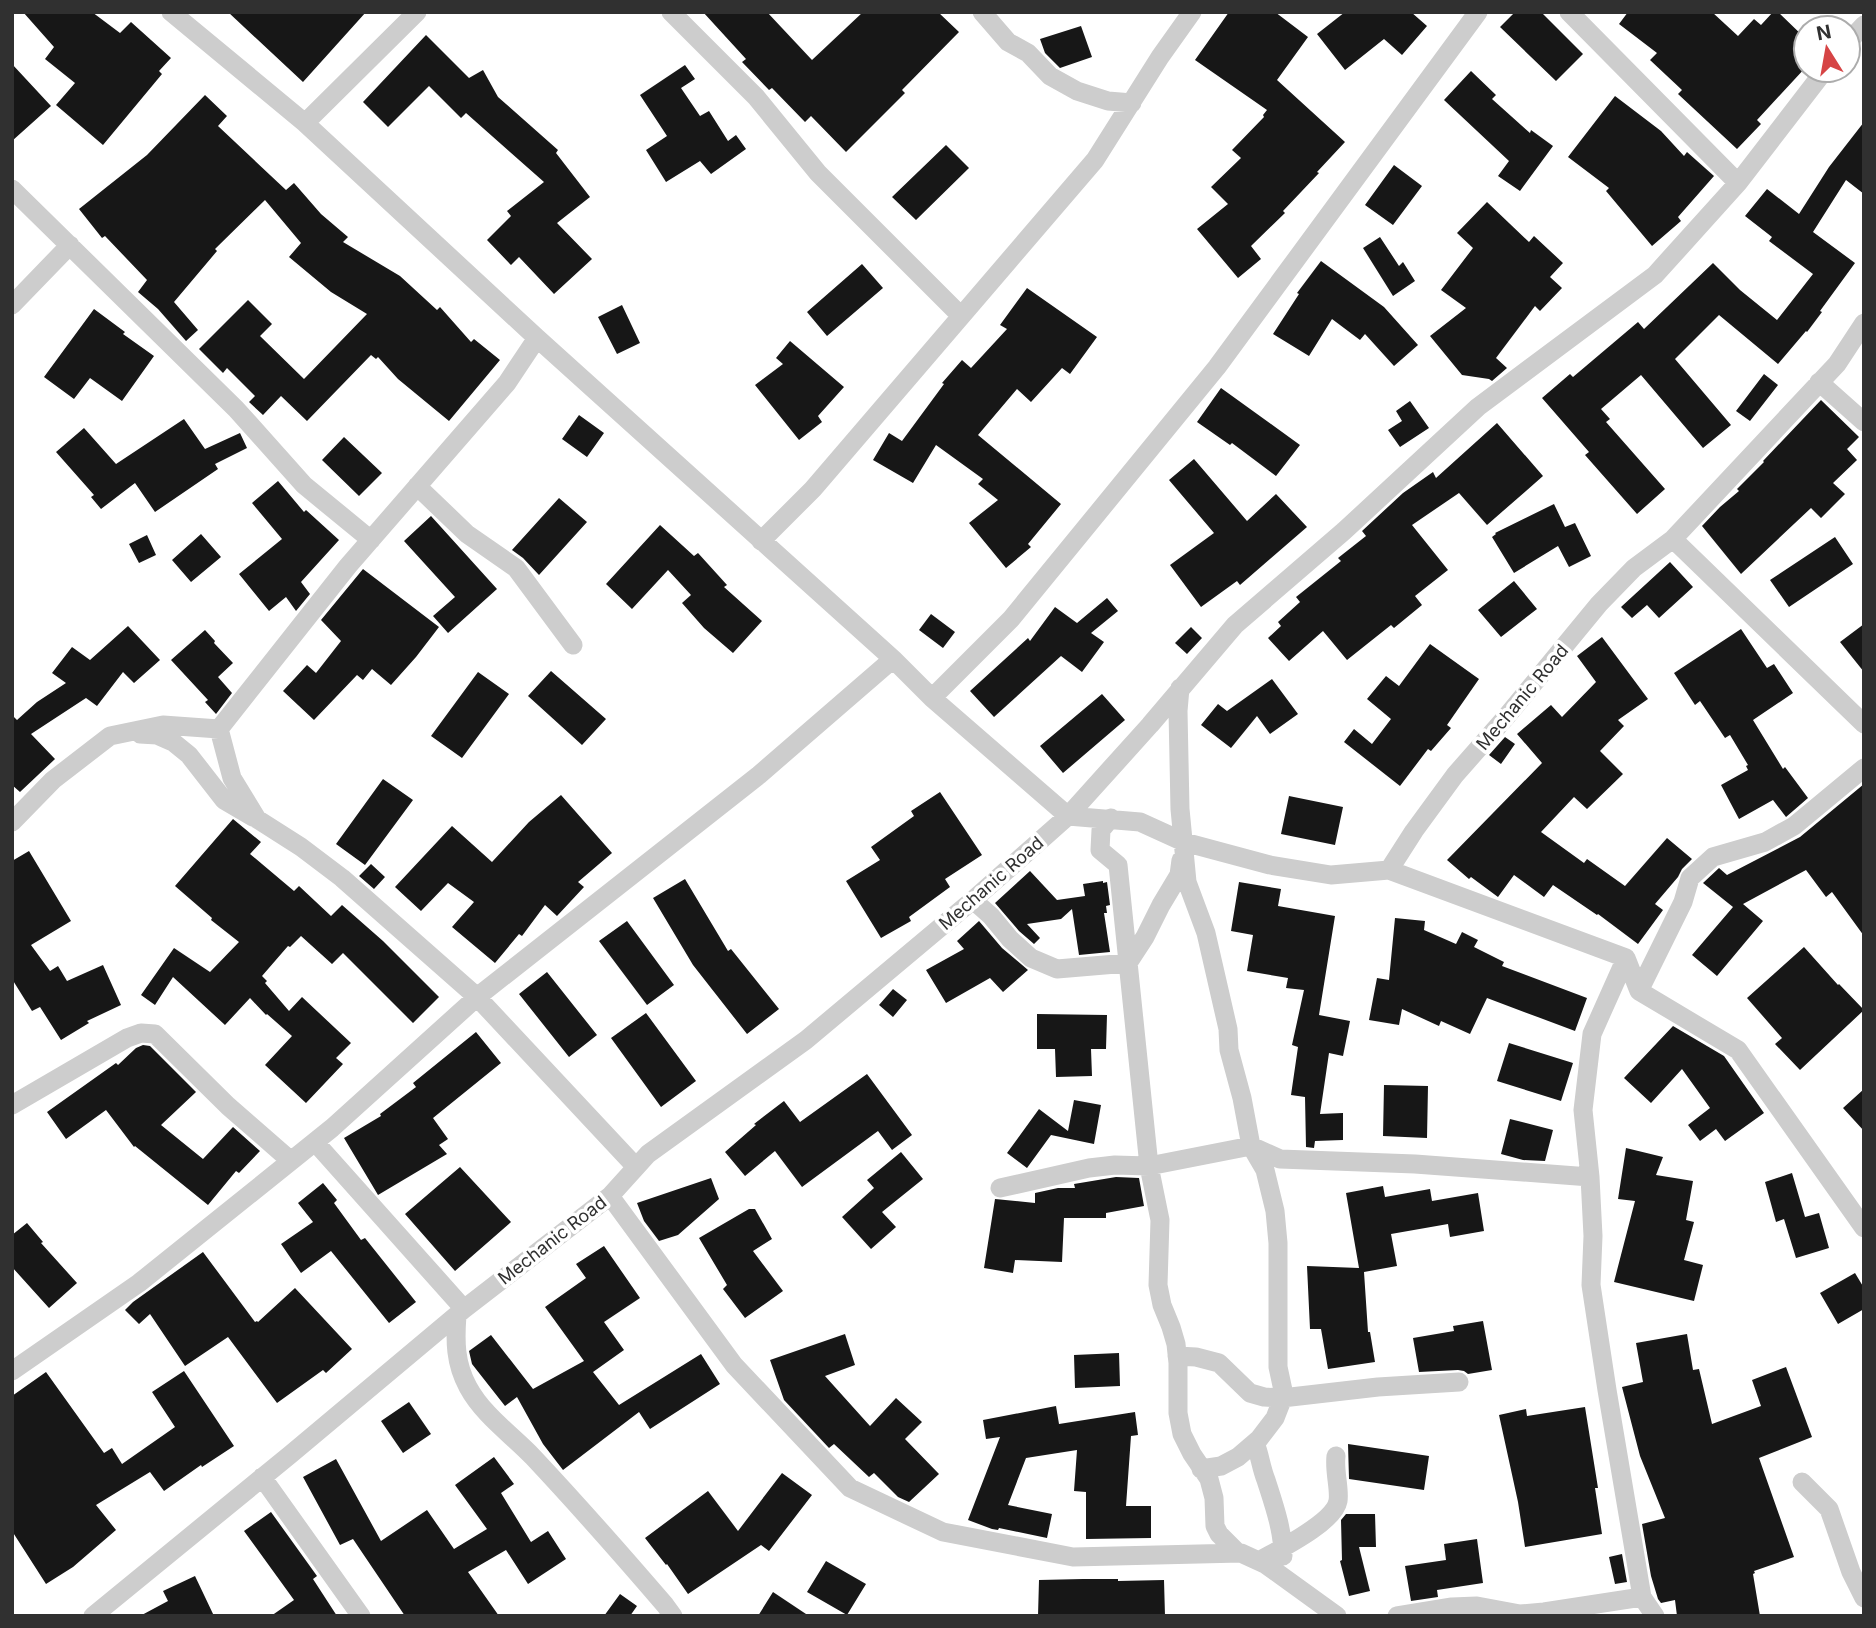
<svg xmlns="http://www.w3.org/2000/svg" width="1876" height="1628" font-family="Inter,sans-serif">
  <rect width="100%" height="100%" fill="#fff"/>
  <!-- building -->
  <path fill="#171717" d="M23,12H92L120,33L131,22L171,58L159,71L162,74L103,145L56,105L75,83L45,59L54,47Z
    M228,12H366L303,82Z
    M703,12H767L812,60L863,12H938L959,32L902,90L905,93L846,152L811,116L805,122L772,88L769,90L742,62L746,59Z
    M1229,12H1275L1308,37L1277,80L1345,142L1317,172L1319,173L1283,211L1285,213L1251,246L1261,259L1238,278L1197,229L1228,204L1211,187L1241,158L1232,150L1264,117L1263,115L1267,110L1195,60Z
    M1345,12H1411L1427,26L1402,55L1384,39L1345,70L1317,34Z
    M1515,12H1541L1583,54L1556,81L1500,27Z
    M1628,12H1712L1738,36L1754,19L1761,25L1773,12H1778L1806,39V67L1757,120L1761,124L1737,149L1678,94L1682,90L1650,60L1657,53L1619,24Z
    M1081,26L1092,57L1060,68L1045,53L1040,39Z
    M426,35L469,78L483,70L498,97L558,150L556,153L590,197L557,223L592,259L554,294L519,257L511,265L487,240L511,216L507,211L544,182L466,113L461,118L429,86L388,127L363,102Z
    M12,64L51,106L12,141Z
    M685,65L695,79L681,88L700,116L709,111L728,141L736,135L746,149L711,174L700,161L666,182L646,150L667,136L640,95Z
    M1471,71L1496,95L1492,99L1530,133L1531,130L1553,146L1520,191L1498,176L1509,161L1444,100Z
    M205,95L227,116L218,126L286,190L294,183L321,214L348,237L343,242L400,276L437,310L440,307L471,342L474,339L500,360L449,421L398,379L378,357L376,359L371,355L307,421L281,396L263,415L249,402L255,396L227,368L223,373L199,349L248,300L272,324L260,336L304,379L367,314L331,292L289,257L301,243L265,200L215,249L217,251L174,302L198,330L186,341L158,309L138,292L147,280L105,236L102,238L79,209L147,155Z
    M1615,96L1661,131L1684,156L1687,152L1714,176L1678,217L1681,221L1652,246L1606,191L1609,188L1568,157Z
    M1864,122V194L1846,180L1813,232L1855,263L1820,311L1822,312L1807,332L1806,331L1778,364L1719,315L1675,359L1731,425L1703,448L1641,375L1601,409L1610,419L1606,422L1665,489L1637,514L1585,455L1589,452L1542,398L1570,374L1573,377L1638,322L1644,329L1713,263L1740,290L1777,320L1813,274L1769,241L1772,237L1745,216L1767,189L1799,214L1829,167Z
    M946,145L969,168L916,220L892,197Z
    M1394,165L1422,186L1393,225L1365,205Z
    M1487,202L1529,242L1534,236L1563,263L1550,277L1562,288L1540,311L1535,306L1496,358L1507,368L1492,381L1489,379L1462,375L1430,336L1466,308L1441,290L1473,248L1457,233Z
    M1380,237L1399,266L1403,262L1415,281L1393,296L1363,248Z
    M1321,261L1384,307L1418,345L1394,366L1365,334L1360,340L1332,319L1309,356L1273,334L1299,294L1297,293Z
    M862,264L883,288L827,336L807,312Z
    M1027,288L1097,337L1070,374L1062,368L1031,402L1017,389L978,435L1061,504L1028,544L1031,547L1006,568L969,523L998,500L978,484L983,479L936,445L913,483L873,460L889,433L902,441L944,384L942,383L962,360L971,368L1007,329L1000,325Z
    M622,305L640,343L617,354L598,317Z
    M94,309L125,332L123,334L154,356L122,401L90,378L74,399L44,377Z
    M790,341L844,387L818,416L822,422L799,440L755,385L783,364L776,358Z
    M1764,374L1778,385L1750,421L1736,411Z
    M1221,388L1300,445L1276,476L1232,443L1230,445L1197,422Z
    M1821,400L1859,437L1847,449L1857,460L1833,483L1845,494L1821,518L1811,508L1741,574L1702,526L1720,507L1739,491L1737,489L1764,462L1763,461Z
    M1410,401L1429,428L1400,447L1388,430L1402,421L1396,411Z
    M579,415L604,433L587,457L562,439Z
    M184,419L205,449L240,433L247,448L215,464L218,469L155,512L135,483L101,509L91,497L94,495L56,452L84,428L116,464Z
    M1497,423L1543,476L1487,525L1459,493L1412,525L1448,570L1415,596L1422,605L1394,628L1391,625L1347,660L1323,631L1289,661L1268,638L1281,626L1278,622L1300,602L1296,597L1341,561L1338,558L1366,536L1362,531L1403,493L1433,472L1436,478Z
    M344,437L382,473L359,496L322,460Z
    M1194,459L1247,521L1276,494L1307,527L1240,585L1237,581L1201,607L1170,565L1214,533L1169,480Z
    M278,481L304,512L306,510L339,540L301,582L310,594L296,611L286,597L269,611L239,574L282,539L252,503Z
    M559,498L587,522L539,575L523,558L512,550Z
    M1554,504L1565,527L1575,523L1591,556L1569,567L1558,546L1514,573L1492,537L1496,534L1495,533Z
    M431,516L497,589L448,633L433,616L455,597L404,541Z
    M660,525L694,556L698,553L727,585L724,587L762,621L733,653L704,628L682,603L691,595L668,570L632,609L606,584Z
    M201,534L221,557L191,582L172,560Z
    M147,535L156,555L139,563L129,544Z
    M1835,537L1853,564L1789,607L1770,580Z
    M1670,562L1693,587L1659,618L1647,605L1632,618L1621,607Z
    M363,569L439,627L416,657L391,685L372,669L363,680L357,675L314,720L283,691L307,665L316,673L341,641L321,620Z
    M1514,581L1537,609L1501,637L1478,610Z
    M1107,598L1118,611L1091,633L1104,642L1082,672L1061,656L994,717L970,691L1028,638L1030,641L1055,607L1077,623Z
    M931,614L955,632L943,648L919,630Z
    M1864,624V672L1840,642Z
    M128,626L160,660L134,683L123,672L97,706L86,698L31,734L55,759L20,792L12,785V715L17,720L37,702L66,683L52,673L72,647L90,660Z
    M1191,627L1202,638L1187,654L1175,643Z
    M1741,629L1767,668L1774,664L1793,693L1753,720L1783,769L1785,767L1808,798L1786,817L1773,800L1739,819L1721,785L1748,770L1746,766L1748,765L1730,735L1725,738L1700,701L1695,705L1674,673Z
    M205,630L215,641L214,643L233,663L218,677L232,693L216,714L205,702L208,700L171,660Z
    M1602,637L1648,699L1618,720L1624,726L1600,751L1623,774L1587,809L1574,797L1541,832L1584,863L1587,859L1625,886L1667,838L1692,859L1682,869L1678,877L1655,904L1663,910L1638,944L1598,914L1597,915L1553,885L1544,897L1514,875L1498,897L1471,877L1469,879L1447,860L1542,763L1517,734L1551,705L1562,717L1596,682L1577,656Z
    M1430,644L1479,679L1447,725L1451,728L1431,751L1428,749L1400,786L1344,742L1354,729L1372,744L1391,719L1367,699L1386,676L1399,686Z
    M551,671L606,719L582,745L528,696Z
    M478,672L509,694L462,758L431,736Z
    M1272,679L1298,714L1270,734L1257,716L1231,748L1201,725L1218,704L1227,711Z
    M1102,694L1125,720L1063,773L1040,746Z
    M1505,737L1515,744L1501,764L1489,755Z
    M383,779L413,800L365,865L336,844Z
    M1864,784V936L1832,892L1826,897L1806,870L1743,904L1763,921L1717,976L1692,955L1733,907L1703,883L1719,868L1727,875L1800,837Z
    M940,792L982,855L945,879L950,887L909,917L911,921L881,938L846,881L880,860L871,847L914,816L911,811Z
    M561,795L612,853L578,882L584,887L557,916L545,905L522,936L519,934L495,963L452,927L474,902L448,883L421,911L395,887L452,826L492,862L529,822Z
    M1289,796L1343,807L1335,845L1281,834Z
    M233,819L261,842L250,854L294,891L299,886L331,916L342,905L383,941L439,997L413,1023L343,953L332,964L301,936L290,947L288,946L262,976L267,981L265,983L289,1011L302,997L351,1043L336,1058L343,1064L306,1103L265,1065L292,1036L267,1014L266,1015L250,998L225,1025L173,977L155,1005L141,995L174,948L210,972L239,942L211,920L212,918L175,886Z
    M29,851L71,921L31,945L50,971L58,966L67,981L103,965L121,1005L87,1021L89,1023L61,1040L40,1007L32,1011L12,979V861Z
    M371,864L385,877L374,889L359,876Z
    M1030,871L1057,900L1085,896L1083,884L1103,881V883L1107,882L1110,905L1106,906L1107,913H1104L1110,952L1079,955L1072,909L1061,919L1027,924L1040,938L1034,944L1019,931L995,903Z
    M685,879L728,951L731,949L779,1009L747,1034L693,965L653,898Z
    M1239,882L1281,889L1278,906L1335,916L1319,1015L1350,1021L1343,1056L1329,1053L1320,1114L1343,1113V1140L1315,1141L1314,1148L1306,1147L1305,1097L1291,1095L1298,1047L1292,1045L1304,990L1286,988L1288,978L1247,971L1253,935L1231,931Z
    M1395,918L1425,921L1424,930L1456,944L1462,932L1478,940L1474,947L1504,962L1502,966L1587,998L1575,1031L1487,998L1470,1034L1441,1021L1439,1026L1402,1009L1399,1025L1369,1020L1377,978L1389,980Z
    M627,921L674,985L647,1005L599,941Z
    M979,921L1002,948L1028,970L1003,992L990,978L946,1003L926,970L964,949L957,941Z
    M1804,947L1838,985L1839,984L1864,1010L1800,1070L1775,1044L1782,1038L1747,998Z
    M547,972L597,1035L569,1057L519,994Z
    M893,989L907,1000L893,1017L879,1005Z
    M646,1013L696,1081L661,1107L611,1038Z
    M1037,1014L1107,1015L1106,1049H1091L1092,1076L1056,1077L1055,1049H1037Z
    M1673,1026L1724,1056L1764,1113L1725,1141L1716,1129L1700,1141L1688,1125L1710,1108L1682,1069L1651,1103L1624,1078Z
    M476,1032L501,1063L433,1118L448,1139L439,1145L447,1154L378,1195L344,1138L381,1116L380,1114L416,1087L413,1083Z
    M1509,1043L1573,1063L1561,1101L1497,1081Z
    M143,1045L150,1046L196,1092L161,1125L203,1159L233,1127L260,1151L239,1173L236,1171L208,1205L135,1146L134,1147L106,1110L66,1139L47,1112L116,1063L118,1065L136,1048Z
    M867,1074L912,1135L892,1150L878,1131L802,1187L775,1151L745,1176L725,1152L756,1125L754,1124L784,1101L800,1122Z
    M1384,1085L1428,1086L1427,1138L1383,1136Z
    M1864,1089V1131L1843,1108Z
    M1074,1100L1101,1105L1094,1144L1051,1135L1027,1168L1007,1153L1039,1109L1068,1131Z
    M1510,1119L1553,1130L1545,1161L1523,1160L1501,1154Z
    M1626,1148L1663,1157L1656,1175L1693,1181L1686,1220L1694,1222L1684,1260L1703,1265L1694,1301L1614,1282L1635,1201L1618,1199Z
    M901,1152L923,1179L882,1212L896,1227L871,1249L842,1217L874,1188L867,1180Z
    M460,1167L511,1222L455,1271L405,1214Z
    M1792,1173L1805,1217L1819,1213L1829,1248L1796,1258L1784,1219L1776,1222L1765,1182Z
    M1116,1177L1139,1178L1144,1206L1106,1213V1218H1064L1062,1262L1015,1260L1013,1273L984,1268L995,1199L1035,1203V1193L1058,1188H1075L1074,1184Z
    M711,1178L719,1199L678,1235L659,1241L644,1221L637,1203Z
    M323,1183L337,1200L334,1203L361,1240L365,1238L416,1302L389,1323L331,1251L301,1273L281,1244L313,1222L298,1203Z
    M1383,1186L1385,1197L1430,1189L1432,1201L1478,1193L1484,1231L1450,1237L1448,1224L1391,1234L1397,1266L1364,1272L1368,1332H1370L1375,1362L1328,1369L1321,1329H1310L1307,1266L1359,1268L1346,1193Z
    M749,1209H755L772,1239L753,1251L783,1291L745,1318L723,1289L727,1285L699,1238Z
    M27,1223L43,1242L41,1243L77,1283L49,1308L12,1267V1235Z
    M604,1246L640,1298L604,1322L624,1350L593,1372L619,1405L701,1354L720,1384L650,1429L639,1412L563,1470L543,1444L517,1397L505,1406L472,1364L469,1351L491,1335L533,1389L584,1361L545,1307L586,1278L576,1264Z
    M203,1252L255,1322L257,1321L258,1322L295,1288L352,1349L326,1373L323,1370L277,1403L228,1337L185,1366L150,1314L139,1324L125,1310L133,1302Z
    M1855,1273L1864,1288V1309L1838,1324L1820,1293Z
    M1483,1321L1492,1370L1468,1374L1464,1371L1458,1370L1419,1372L1413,1338L1454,1331L1453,1326Z
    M845,1334L855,1365L825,1376L870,1426L896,1398L922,1422L905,1439L939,1474L909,1502L898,1497L874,1473L869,1477L834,1444L829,1448L784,1400L770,1360Z
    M1687,1334L1693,1370L1699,1369L1712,1424L1761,1406L1752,1380L1786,1367L1812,1437L1759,1458L1794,1557L1754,1571L1755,1573L1753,1574L1760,1616H1677L1675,1600L1661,1603L1658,1599L1651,1576L1642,1524L1665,1518L1640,1456L1622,1387L1643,1382L1636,1343Z
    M1119,1353L1120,1386L1075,1388L1074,1355Z
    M184,1371L234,1446L202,1467L201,1465L164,1491L150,1472L96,1505L116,1530L73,1567L46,1584L12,1531V1396L46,1372L104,1453L112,1448L122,1464L175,1427L152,1392Z
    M409,1402L431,1434L403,1453L381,1421Z
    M1056,1406L1059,1424L1135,1412L1138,1435L1131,1436L1126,1506H1151V1538L1086,1539V1492L1074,1491L1077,1450L1026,1458L1008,1505L1052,1514L1047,1538L999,1528L998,1530L992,1529L968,1520L1000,1437L986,1439L983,1420Z
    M1585,1407L1598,1488H1595L1602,1534L1525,1547L1518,1502L1499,1415L1526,1409L1527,1416Z
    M1348,1444L1429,1456L1424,1490L1349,1479Z
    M494,1457L514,1484L501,1493L531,1542L548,1531L566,1559L528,1584L506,1550L468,1572L499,1616H405L353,1539L340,1545L303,1477L336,1459L381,1541L427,1510L454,1549L487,1529L455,1485Z
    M782,1473L812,1495L769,1551L761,1545L688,1594L667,1564L666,1565L645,1538L708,1491L738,1531Z
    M271,1512L317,1576L313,1579L337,1616H271L294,1600L244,1531Z
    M1346,1514H1375L1376,1547H1359L1370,1591L1349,1596L1340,1561L1342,1560L1341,1520Z
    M1477,1539L1483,1583L1437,1590L1438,1597L1411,1601L1405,1566L1446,1560L1444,1544Z
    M1622,1554L1627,1582L1615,1584L1609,1557Z
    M826,1561L866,1584L847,1615L807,1592Z
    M195,1576L214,1616H140L168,1601L163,1591Z
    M1083,1579H1118V1581L1164,1580L1165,1616H1038L1039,1580Z
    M773,1592L809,1616H758Z
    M620,1594L637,1606L630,1616H604Z"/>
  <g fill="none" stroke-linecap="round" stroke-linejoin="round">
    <!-- minor -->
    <path stroke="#cdcdcd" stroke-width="19" d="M171,12L305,123L537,338L893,659L932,698L1068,816L1150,725L1235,625L1344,531L1478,407L1655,275L1738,183L1825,70
      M671,12L756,97L818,173L961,316
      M982,12L1008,42L1028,53L1050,76L1077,91L1108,101L1132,103
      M1569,12L1738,183
      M1848,42L1864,25
      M305,123L417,12
      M12,189L236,409L304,485L371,540
      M12,305L70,245
      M1819,382L1864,422
      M417,486L467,534L516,568L573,645
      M1673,539L1864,724
      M761,541L813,489L1095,160L1160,57L1192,12
      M1180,688L1178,711L1180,809L1187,882L1206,933L1228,1029L1229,1050L1242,1098L1251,1146L1265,1170L1275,1211L1278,1243V1367L1284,1395L1275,1418L1259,1439L1238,1457L1221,1466L1201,1469
      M932,698L1011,619L1217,367L1478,12
      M219,729L232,778L257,819L301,847L342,878L477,997L636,1167
      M140,734L157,735L173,742L189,755L224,800L253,817
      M1111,818L1101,830L1100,850L1118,865L1149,1166L1160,1220L1158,1285L1162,1305L1171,1327L1176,1344L1178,1363V1413L1182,1434L1192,1454L1209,1479L1214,1498L1215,1526L1219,1534L1238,1553
      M12,822L53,780L110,736L163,725L219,729L348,566L507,383L537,338
      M1389,870L1626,958L1639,991L1738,1050L1864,1228
      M973,900L991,916L1010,939L1031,958L1057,969L1128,963L1145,937L1161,905L1179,875L1181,860
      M1626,958L1592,1034L1583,1110L1590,1177L1593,1236L1591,1285L1607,1390L1642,1597L1655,1616
      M1639,991L1683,902L1690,878L1713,857L1765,842L1794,826L1864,768
      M12,1105L127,1038L141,1033L155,1034L228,1106L291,1161
      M315,1142L464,1309
      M1000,1188L1089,1168L1115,1165L1149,1166L1251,1146L1280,1159L1415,1164L1590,1177
      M610,1196L734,1365L850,1488L943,1532L1073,1557L1241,1553L1265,1564L1337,1616
      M457,1315C455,1341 455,1363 468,1387C483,1415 512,1435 533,1457C578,1505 622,1555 665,1605L673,1616
      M1177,1356L1196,1357L1219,1363L1250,1393L1264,1397L1282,1398L1378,1387L1459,1382
      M12,1371L139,1283L291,1161L332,1128L477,997L759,775L893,659
      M1255,1443C1260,1455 1261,1468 1266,1480C1274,1505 1283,1530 1283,1556
      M262,1477L361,1616
      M1802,1482L1829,1509L1851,1572L1864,1598
      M1259,1561C1278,1550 1334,1523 1338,1501C1340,1489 1334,1471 1336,1456
      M93,1616L291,1454L464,1309L610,1196L648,1154L806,1040L973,900L1068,816L1140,822L1184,842L1270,865L1331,875L1389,870L1414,831L1455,775L1506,717L1599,604L1634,568L1673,539L1837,364L1864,323
      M1397,1616L1452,1607L1477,1606L1520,1614L1544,1612L1642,1597"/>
  </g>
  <g text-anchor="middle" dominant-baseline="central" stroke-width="7" stroke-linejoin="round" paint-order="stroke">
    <!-- street labels -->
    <g font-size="18" fill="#303030" stroke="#fff">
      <text transform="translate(1522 697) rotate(-50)">Mechanic Road</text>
      <text transform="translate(991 883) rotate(-41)">Mechanic Road</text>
      <text transform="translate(552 1240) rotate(-38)">Mechanic Road</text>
    </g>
  </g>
  <!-- border -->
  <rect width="1876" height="1628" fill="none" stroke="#303030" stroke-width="28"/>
  <!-- north arrow -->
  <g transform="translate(1827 49) rotate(349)"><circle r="33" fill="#ffffff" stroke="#acacac" stroke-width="2"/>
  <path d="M0-5L12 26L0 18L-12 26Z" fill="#d64445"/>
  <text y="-10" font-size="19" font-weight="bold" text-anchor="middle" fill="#303030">N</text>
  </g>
</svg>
